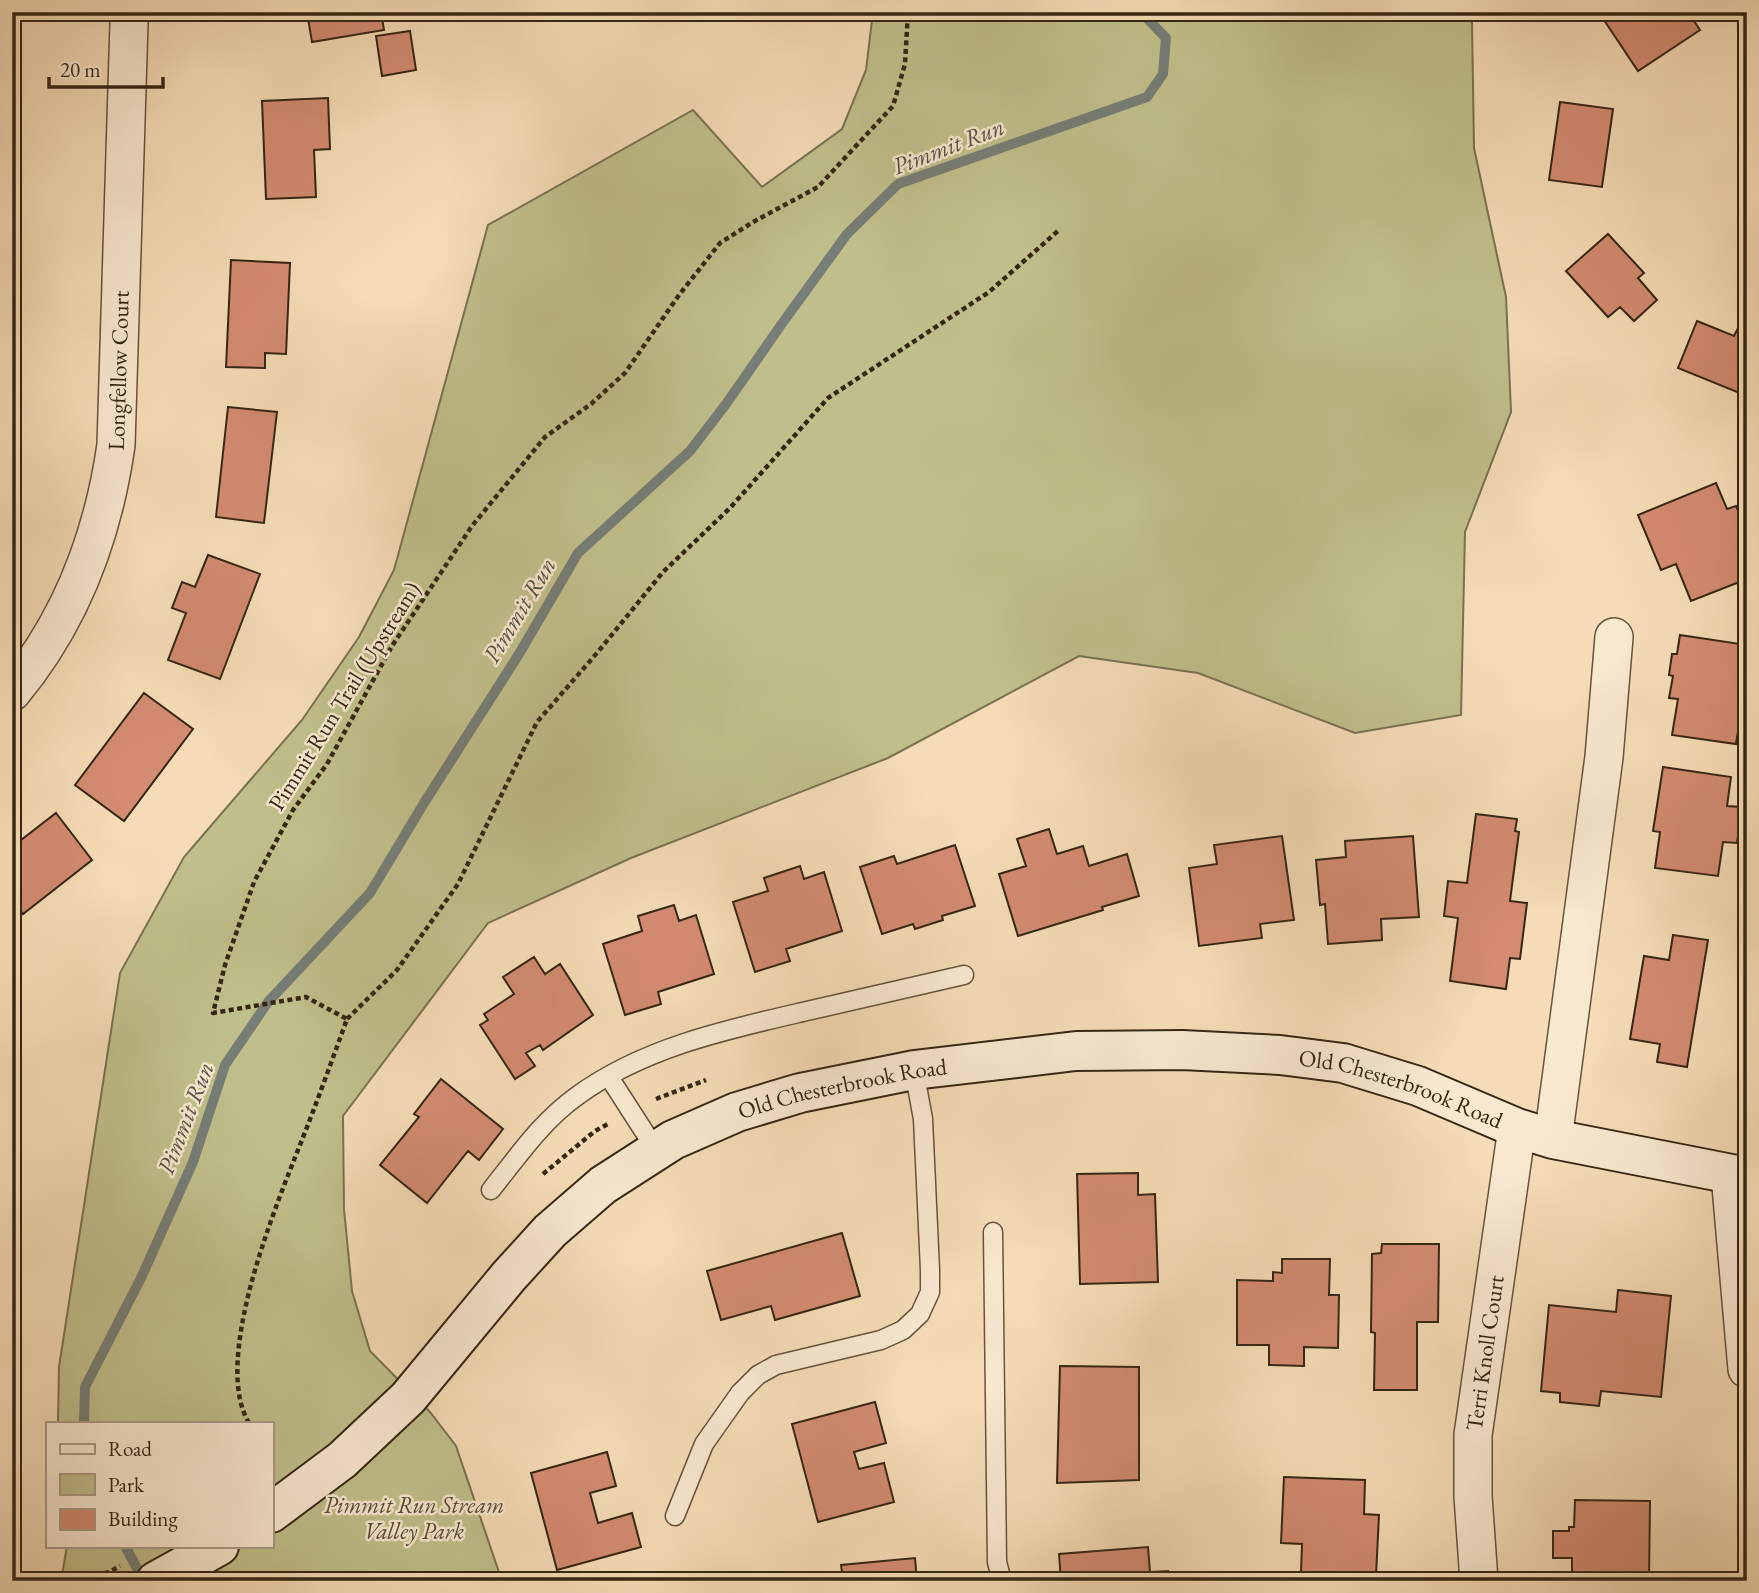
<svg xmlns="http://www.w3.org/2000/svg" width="1759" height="1593" font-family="'EB Garamond',serif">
  <rect width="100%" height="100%" fill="#f5dcb6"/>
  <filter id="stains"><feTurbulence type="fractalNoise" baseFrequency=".00286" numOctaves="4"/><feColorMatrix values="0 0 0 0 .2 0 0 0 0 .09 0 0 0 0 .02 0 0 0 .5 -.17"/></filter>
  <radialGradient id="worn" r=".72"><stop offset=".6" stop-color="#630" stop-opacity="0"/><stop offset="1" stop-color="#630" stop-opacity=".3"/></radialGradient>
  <!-- green -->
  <path fill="#c0bf8b" stroke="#7a7250" stroke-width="2" d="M873,12H1444L1472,22L1474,148L1506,297L1511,412L1465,532L1461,715L1355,733L1198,673L1079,656L888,758L631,858L488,923L343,1116L344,1209L352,1291L370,1351L430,1412L456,1446L502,1581H61L67,1546H271V1423H58L59,1367L120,973L184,857L302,720L359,637L394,570L488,225L693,110L762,187L842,129L866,70Z"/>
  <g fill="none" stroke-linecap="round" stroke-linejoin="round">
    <!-- stream -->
    <path stroke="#767e77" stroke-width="10" d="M84,1423L85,1387L141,1278L193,1162L225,1065L268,1002L370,893L424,803L519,654L578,553L690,451L726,404L781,325L847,234L898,184L1147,97L1163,74L1166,38L1141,12
      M125,1546L144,1581"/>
  </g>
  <!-- building -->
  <path fill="#d38b71" stroke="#352614" stroke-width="2" d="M307,12H381L384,30L312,42Z
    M1616,12H1688L1700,30L1638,71L1604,20Z
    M410,31L416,70L382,76L376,36Z
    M328,98L330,149L314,150L316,197L266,199L262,101Z
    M1560,102L1613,109L1602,187L1549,180Z
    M1608,234L1644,273L1638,278L1657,300L1634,321L1620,307L1608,317L1566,271Z
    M231,260L290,263L286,354L265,353V368L226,367Z
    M1697,321L1734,336L1738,328L1747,332V396L1678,368Z
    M228,407L277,412L264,523L216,517Z
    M1716,483L1727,509L1736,506L1747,531V541L1743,543L1747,551V579L1691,601L1676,564L1661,570L1638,515Z
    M208,555L260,574L220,679L168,660L186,613L172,608L182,582L195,587Z
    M1680,635L1747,645V707L1742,706L1736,744L1672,735L1678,699L1669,698L1673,676L1669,675L1672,654H1677Z
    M144,693L193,729L124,821L75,785Z
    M1663,767L1731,777L1727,806L1742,807L1737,843L1723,842L1718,876L1655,868L1660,832L1653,831Z
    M56,813L92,860L23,914L17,906L12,909V847Z
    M1476,814L1517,819L1515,831L1519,832L1510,901L1527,903L1520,959L1510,958L1506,989L1450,981L1458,918L1444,916L1448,881L1467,883Z
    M1049,829L1057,854L1083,846L1089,866L1127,854L1139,896L1102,907L1103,910L1018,936L999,874L1026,866L1017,839Z
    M1282,836L1294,920L1260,924L1262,938L1199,946L1189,868L1217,864L1214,845Z
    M1413,836L1419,917L1381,919L1382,940L1328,944L1325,904L1320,905L1316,860L1346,857L1345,841Z
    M955,845L975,906L942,916L943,920L915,929L913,924L882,934L860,867L894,856L897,864Z
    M800,866L804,879L824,872L842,931L786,949L790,961L755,972L733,902L768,891L764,878Z
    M674,905L679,921L696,915L714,974L658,992L661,1004L625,1015L603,944L642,931L638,916Z
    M1673,935L1708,940L1687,1067L1657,1062L1660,1044L1630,1039L1644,956L1669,960Z
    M534,957L545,974L560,964L593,1015L543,1050L540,1045L526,1053L535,1066L515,1079L480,1025L488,1020L484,1014L514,994L503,977Z
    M441,1079L503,1129L479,1160L468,1151L427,1203L380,1165L419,1117L414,1114Z
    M1138,1173V1195L1155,1194L1158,1282L1080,1284L1077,1174Z
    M842,1233L860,1296L775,1320L771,1306L721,1320L707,1271Z
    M1382,1244H1439L1438,1322H1417V1390H1374L1375,1333L1371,1332L1372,1254L1381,1253Z
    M1282,1259H1330L1329,1295H1339L1338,1348L1304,1347V1366L1269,1365V1345H1237V1280L1273,1281V1272L1282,1273Z
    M1618,1290L1671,1296L1661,1397L1601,1391L1599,1406L1560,1402V1393L1541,1391L1549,1305L1616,1312Z
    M1060,1366L1139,1367V1480L1057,1483Z
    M875,1402L886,1443L854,1452L859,1469L884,1463L894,1502L818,1522L792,1424Z
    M607,1452L616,1486L590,1493L598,1523L632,1513L641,1547L557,1570L531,1473Z
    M1284,1477L1365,1480L1364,1514L1379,1515L1376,1576L1301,1572L1302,1544L1281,1543Z
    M1575,1500L1650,1501L1649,1581H1572V1558H1553V1531H1569V1527H1574Z
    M1148,1547L1150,1572L1168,1571L1169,1581H1061L1059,1554Z
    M915,1558L917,1581H843L841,1565Z"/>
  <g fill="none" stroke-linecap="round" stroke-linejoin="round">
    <defs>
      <path id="lane" d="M609,1077L656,1150
        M491,1190C518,1156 542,1121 577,1096C644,1047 729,1029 807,1011C859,999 912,987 964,975
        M993,1232L997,1562L1002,1581
        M675,1516L704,1444L740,1393L758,1375L776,1365L881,1340L903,1330L920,1314L930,1292V1270L923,1119L914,1070"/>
      <g id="street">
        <path id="s1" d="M12,692C71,621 103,536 116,445L129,23"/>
        <path d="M1553,1139L1604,757L1614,637"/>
        <path d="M1730,1175L1747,1369"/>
        <path id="s2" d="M1479,1581L1473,1496V1435L1517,1128"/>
      </g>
      <g id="secondary">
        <path id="s3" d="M271,1513L342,1460L408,1398L509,1276L550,1231L603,1185L673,1140L737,1112L800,1093L914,1070L1076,1051L1182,1050L1280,1055L1343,1063L1418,1086L1517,1128L1553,1139L1747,1177"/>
        <path d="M156,1581L219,1546"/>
      </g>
    </defs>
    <!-- lane casing -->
    <use href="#lane" stroke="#65543c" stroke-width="21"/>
    <!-- street casing -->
    <use href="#street" stroke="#65543c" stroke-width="40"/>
    <!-- secondary casing -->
    <use href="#secondary" stroke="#352614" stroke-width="42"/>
    <!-- path -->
    <path stroke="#352614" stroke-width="4.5" stroke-dasharray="5 3.5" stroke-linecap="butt" d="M347,1019L397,970L458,884L537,722L597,653L663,572L730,508L828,398L989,292L1059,230
      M656,1099L706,1080
      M543,1174L595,1131L608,1124
      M249,1423C213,1364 270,1221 294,1160C313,1113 330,1066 347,1019L306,997L213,1013L225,965L254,882L293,810L327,764L392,646L472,526L545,437L591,404L625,373L679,295L720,243L753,222L818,187L893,106L905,64L908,12
      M91,1581L93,1576L109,1572L120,1566"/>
    <!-- lane -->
    <use href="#lane" stroke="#f8e8d0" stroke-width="18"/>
    <!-- street -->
    <use href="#street" stroke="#f8e8d0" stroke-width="37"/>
    <!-- secondary -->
    <use href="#secondary" stroke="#f8e8d0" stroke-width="38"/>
  </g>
  <g text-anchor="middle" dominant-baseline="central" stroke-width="5" stroke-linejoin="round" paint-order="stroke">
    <!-- street labels -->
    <g font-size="23" fill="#352614" stroke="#f8e8d0">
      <text stroke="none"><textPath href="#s1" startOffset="346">Longfellow Court</textPath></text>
      <text transform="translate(344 696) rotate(-58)">Pimmit Run Trail (Upstream)</text>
      <text stroke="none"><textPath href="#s3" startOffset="730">Old Chesterbrook Road</textPath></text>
      <text stroke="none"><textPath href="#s3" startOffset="1297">Old Chesterbrook Road</textPath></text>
      <text stroke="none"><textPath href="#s2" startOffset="229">Terri Knoll Court</textPath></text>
    </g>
    <!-- park labels -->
    <g font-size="23" font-style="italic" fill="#584c32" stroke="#f8e8d0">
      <text x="414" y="1505">Pimmit Run Stream<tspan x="414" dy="26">Valley Park</tspan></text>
    </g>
    <!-- water labels -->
    <g font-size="24" font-style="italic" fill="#555246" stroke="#f8e8d0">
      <text transform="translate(948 146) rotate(-21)">Pimmit Run</text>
      <text transform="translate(519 610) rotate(-59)">Pimmit Run</text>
      <text transform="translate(185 1118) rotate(-69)">Pimmit Run</text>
    </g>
  </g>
  <!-- margin -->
  <rect width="1759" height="1593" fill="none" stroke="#f5dcb6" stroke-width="42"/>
  <rect x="14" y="14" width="1731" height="1565" fill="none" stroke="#352614" stroke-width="3.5"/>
  <rect x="21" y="21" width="1717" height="1551" fill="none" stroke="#352614" stroke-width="2"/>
  <!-- legend -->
  <rect x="46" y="1422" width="228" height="126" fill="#f8e8d0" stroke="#aa9a85" stroke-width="2"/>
  <rect x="60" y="1444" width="35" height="10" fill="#f8e8d0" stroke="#aa9a85" stroke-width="2"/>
  <text x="108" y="1456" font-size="21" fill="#352614">Road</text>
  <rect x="60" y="1474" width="35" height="21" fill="#c0bf8b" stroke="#aa9a85" stroke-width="2"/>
  <text x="108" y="1492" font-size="21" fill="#352614">Park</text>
  <rect x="60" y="1509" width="35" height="21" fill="#d38b71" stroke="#aa9a85" stroke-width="2"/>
  <text x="108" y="1526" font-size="21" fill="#352614">Building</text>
  <!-- scale -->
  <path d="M49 77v10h114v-10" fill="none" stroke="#352614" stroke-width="3.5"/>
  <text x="60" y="77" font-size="21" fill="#352614" stroke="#f8e8d0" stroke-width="5" paint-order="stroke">20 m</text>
  <rect width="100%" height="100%" filter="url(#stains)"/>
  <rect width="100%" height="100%" fill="url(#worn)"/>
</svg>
